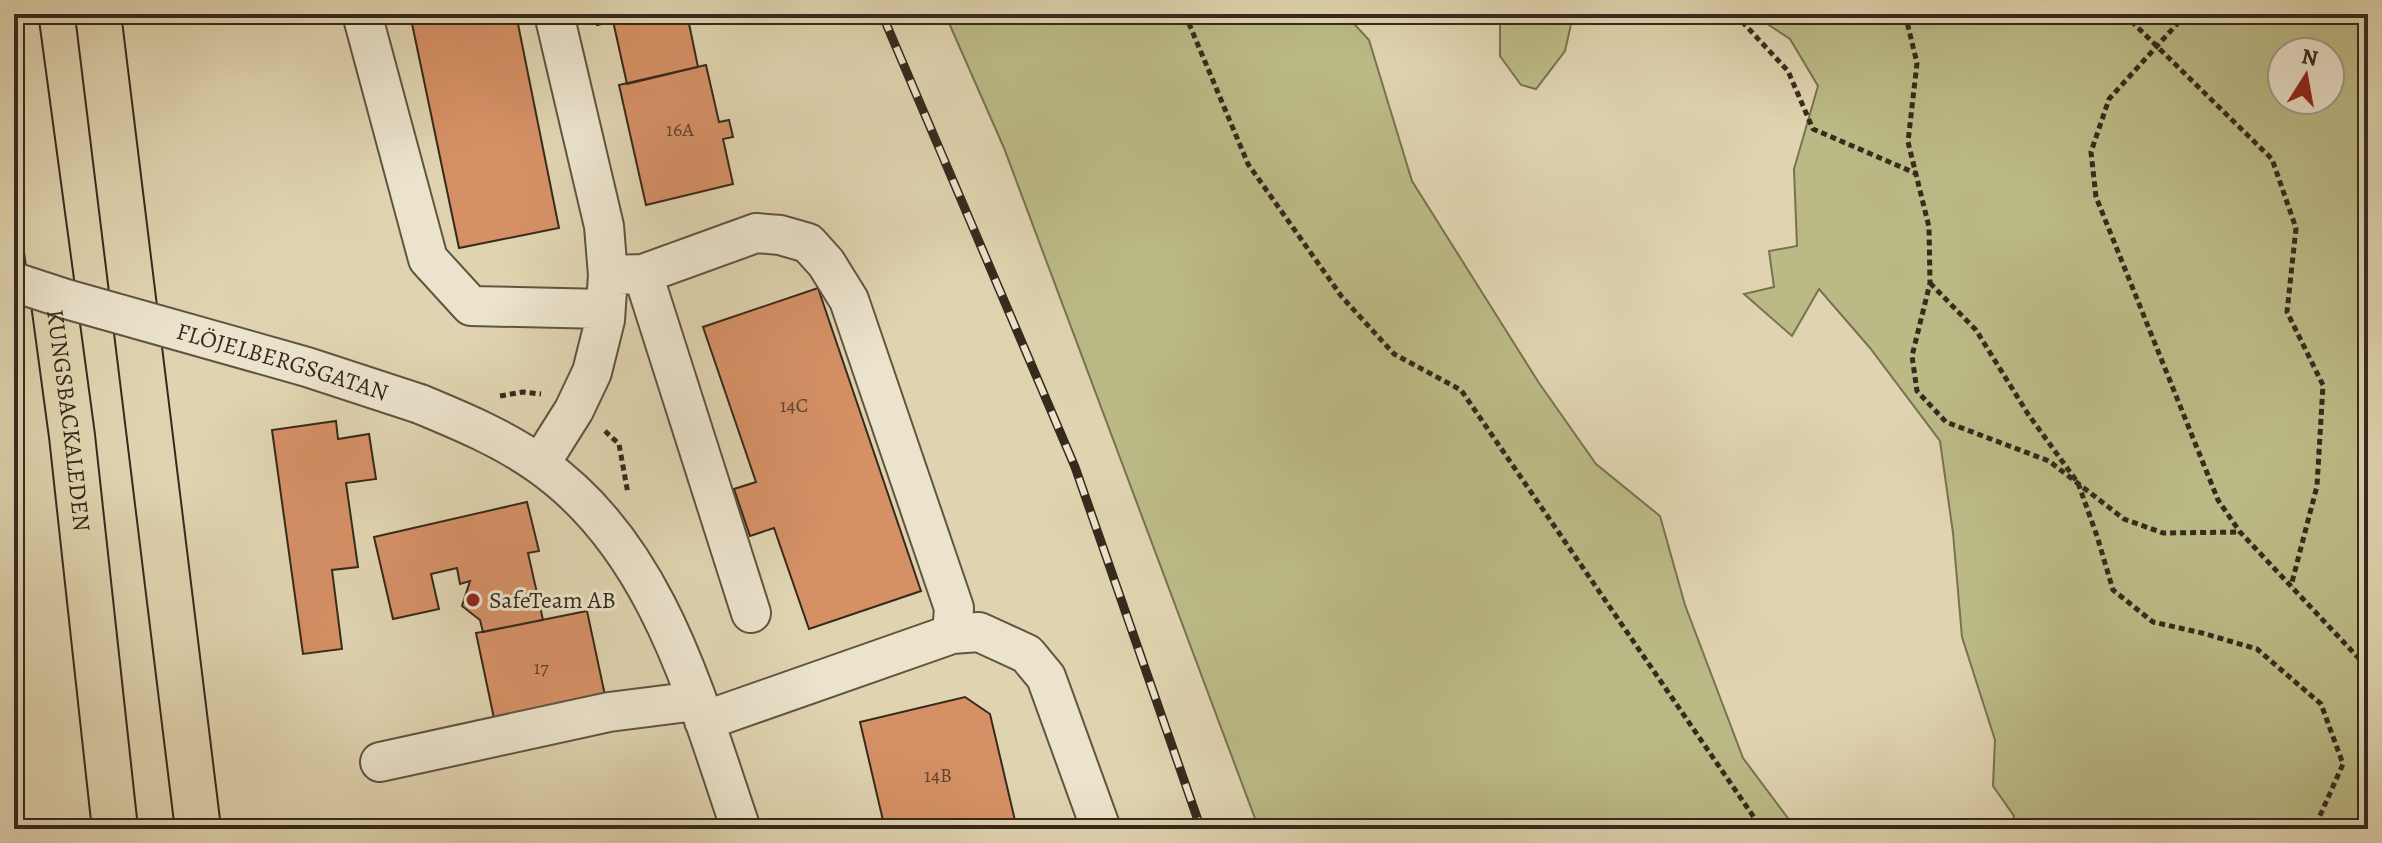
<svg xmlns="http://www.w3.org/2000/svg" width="2382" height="843" font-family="Alegreya,serif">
  <rect width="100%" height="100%" fill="#e0d4b0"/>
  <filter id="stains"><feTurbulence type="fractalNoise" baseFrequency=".0025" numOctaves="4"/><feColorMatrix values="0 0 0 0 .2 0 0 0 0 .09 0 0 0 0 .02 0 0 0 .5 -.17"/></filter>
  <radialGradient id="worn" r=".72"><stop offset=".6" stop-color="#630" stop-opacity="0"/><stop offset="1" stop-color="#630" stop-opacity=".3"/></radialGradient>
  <!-- green -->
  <path fill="#bbba86" stroke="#787252" stroke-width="2" fill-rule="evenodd" d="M945,14H1345L1369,40L1412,181L1539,383L1596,464L1660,516L1685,605L1743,758L1796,829H1259L1004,148Z
    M1498,14H1565L1571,24L1565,51L1536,89L1521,85L1500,56V21Z
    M1752,14H2368V829H2010L2014,816L1993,786L1995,740L1962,637L1953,533L1940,441L1870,348L1819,289L1792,336L1744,294L1774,287L1769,251L1797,246L1794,169L1818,86L1790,39ZM2282,52H2330V100H2282Z"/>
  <!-- building -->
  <path fill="#d69066" stroke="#352a1d" stroke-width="2" d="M410,14H516L559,228L459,248Z
    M594,14H647L597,25Z
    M647,14H687L698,67L627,84L613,21Z
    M706,65L719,122L729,120L733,137L723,139L733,184L646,205L619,85Z
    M818,288L921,591L809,629L774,528L750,536L734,489L756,482L703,327Z
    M336,421L338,439L369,434L376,479L346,483L358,567L332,570L342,649L303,654L272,430Z
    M527,502L539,551L528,553L543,620L483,632L480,620L462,606L470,581L460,584L457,568L431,574L439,609L393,619L374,537Z
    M587,611L606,700L495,723L476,633Z
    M965,697L990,714L1017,829H885L860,722Z"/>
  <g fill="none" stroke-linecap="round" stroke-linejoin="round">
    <defs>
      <path id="minor" d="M362,14L428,259L471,306L605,309
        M643,274L751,613
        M608,275L643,274L756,233L780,235L808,243L826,263L849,300L954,608L952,634
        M420,404C461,421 502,438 539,464C659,548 696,699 741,829
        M540,464L574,410L592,372L605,320L608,275L604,226L554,14
        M704,721L952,634L979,632L1027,654L1046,677L1101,829
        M380,762L609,712L696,701"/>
      <g id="highway">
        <path id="s1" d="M15,14L72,436L115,829"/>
        <path d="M98,14L198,829"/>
      </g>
    </defs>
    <!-- minor casing -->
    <use href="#minor" stroke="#605442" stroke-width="42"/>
    <!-- highway casing -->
    <use href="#highway" stroke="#352a1d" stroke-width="48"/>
    <!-- path -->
    <path stroke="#352a1d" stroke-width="5" stroke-dasharray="6 4" stroke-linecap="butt" d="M1185,14L1248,164L1342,297L1394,354L1461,390L1762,829
      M1735,14L1788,71L1813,129L1915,173
      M1905,14L1917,63L1908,142L1929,227L1930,283L1912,356L1917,391L1946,422L2049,461L2124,519L2163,533L2240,532
      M2124,14L2272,159L2296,228L2287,312L2323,385L2317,486L2291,586
      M2186,14L2109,99L2091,152L2096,197L2218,500L2240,532L2368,668
      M2367,14L2368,16
      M1930,283L1976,330L2028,414L2078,483L2097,536L2113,590L2153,622L2202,633L2257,649L2321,704L2343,764L2314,829
      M500,396L523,392L541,394
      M605,431L619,444L628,494"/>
    <!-- minor -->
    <use href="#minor" stroke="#ebe3cc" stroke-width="38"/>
    <!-- highway -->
    <use href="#highway" stroke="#e0d4b0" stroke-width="44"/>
    <defs>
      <path id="rail" d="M882,14L1075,467L1201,829"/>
    </defs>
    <!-- rail casing -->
    <use href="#rail" stroke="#352a1d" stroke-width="9"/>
    <!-- rail -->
    <use href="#rail" stroke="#ebe3cc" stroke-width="6" stroke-dasharray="18" stroke-linecap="butt"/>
    <defs>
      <g id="minor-bridge">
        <path id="s2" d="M14,282L66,299L307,367L420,404"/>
      </g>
    </defs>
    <!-- minor-bridge casing -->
    <use href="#minor-bridge" stroke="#605442" stroke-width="42" stroke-linecap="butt"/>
    <!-- minor-bridge -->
    <use href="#minor-bridge" stroke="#ebe3cc" stroke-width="38"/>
  </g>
  <!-- markers -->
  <circle fill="#8f2418" stroke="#ebe3cc" stroke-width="3" cx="473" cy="600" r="8"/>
  <g text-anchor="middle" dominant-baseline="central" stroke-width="6" stroke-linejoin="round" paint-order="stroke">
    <!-- number labels -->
    <g font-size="20" fill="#5d442f">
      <text x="680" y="129">16A</text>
      <text x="794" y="405">14C</text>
      <text x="541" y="667">17</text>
      <text x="938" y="775">14B</text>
    </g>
    <!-- street labels -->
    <g font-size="24" fill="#352a1d" stroke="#ebe3cc">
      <text stroke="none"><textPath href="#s2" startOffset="280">FLÖJELBERGSGATAN</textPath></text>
      <text stroke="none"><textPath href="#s1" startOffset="410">KUNGSBACKALEDEN</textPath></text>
    </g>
    <!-- poi labels -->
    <g font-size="24" fill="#352a1d" stroke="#ebe3cc" text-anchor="start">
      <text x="489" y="600">SafeTeam AB</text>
    </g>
  </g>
  <!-- margin -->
  <rect width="2382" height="843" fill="none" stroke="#e0d4b0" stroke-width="48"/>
  <rect x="16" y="16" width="2350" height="811" fill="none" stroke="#352a1d" stroke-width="4"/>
  <rect x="24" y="24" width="2334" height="795" fill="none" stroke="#352a1d" stroke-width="2"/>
  <!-- north arrow -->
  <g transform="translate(2306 76) rotate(11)"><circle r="38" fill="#ebe3cc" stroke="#a29986" stroke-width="2"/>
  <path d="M0-6L14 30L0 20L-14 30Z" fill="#8f2418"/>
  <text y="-12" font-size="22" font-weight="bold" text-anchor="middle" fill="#352a1d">N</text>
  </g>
  <rect width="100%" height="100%" filter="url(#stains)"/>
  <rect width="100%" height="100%" fill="url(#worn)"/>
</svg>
